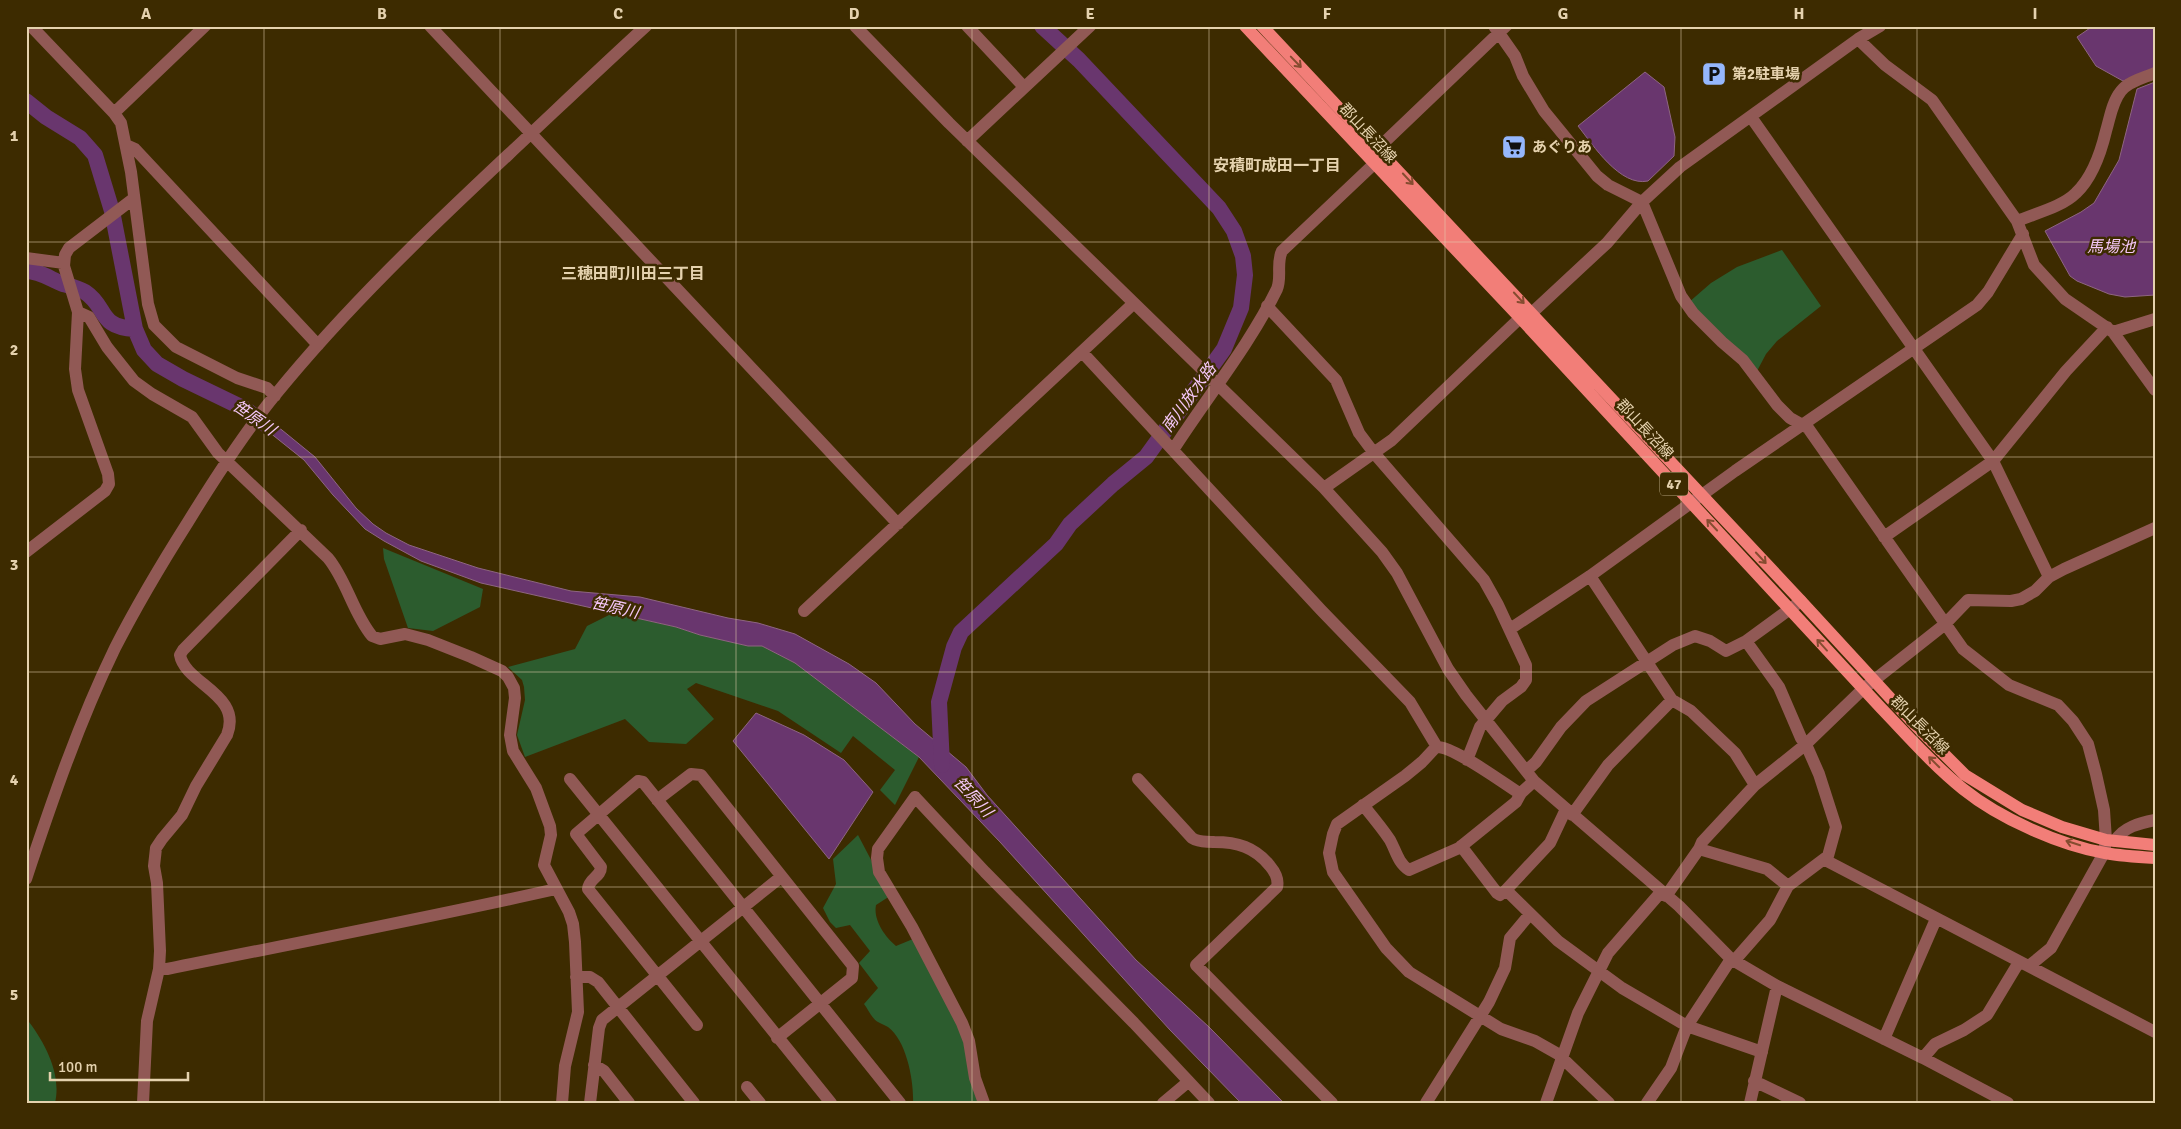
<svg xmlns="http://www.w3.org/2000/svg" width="2181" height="1129" font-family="Signika,'Noto Sans JP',sans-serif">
  <rect width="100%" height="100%" fill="#3d2b00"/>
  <!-- green -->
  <path fill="#2c5c2e" d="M1782,250L1821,306L1777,341L1766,354L1756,373L1688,303L1711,283L1737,267Z
    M383,548L483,589L480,607L433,631L408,628L384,559Z
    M613,613L676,627L700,635L748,646H762L795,663L919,757L895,805L880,790L895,770L853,736L841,753L778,711L696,683L687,689L714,719L686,744L649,742L625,719L525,757L517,735L525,700L524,687L522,680L508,667L575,649L587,626Z
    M858,835L890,896L876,905C873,920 885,937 896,946L913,939L961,1030L980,1103H913C914,1082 907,1041 888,1027C885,1025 881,1024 878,1022C872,1019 868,1009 864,1004L878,988L859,963L870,951L850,925L836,928L830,922L823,908L836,884L833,859Z
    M26,1018C44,1041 62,1073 55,1103H26Z"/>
  <!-- water -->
  <path fill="#69366e" stroke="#8e6581" d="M2093,26H2155V70L2123,81L2096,66L2077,37Z
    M1645,72L1664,87L1675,137L1674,156L1648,181C1620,187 1593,145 1578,126Z
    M2155,82V295L2125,297L2109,294L2077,281L2070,276L2045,231L2081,212L2094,203L2119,160L2137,89Z
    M266,417L315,457L356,508L373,524L386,533L409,545L478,568L571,591L640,597L728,618L758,623L795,634L849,664L876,683L915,724L966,767L987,795L1136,960L1209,1027L1284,1103H1241L1170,1030L1000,842L919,757L795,663L762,646H748L700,635L676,627L481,583L421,561L384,541L365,529L333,495L304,460L259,424Z
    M756,713L804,735L844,760L873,792L829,859L733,741Z"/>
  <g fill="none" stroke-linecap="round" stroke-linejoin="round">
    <!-- river -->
    <path stroke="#69366e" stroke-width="16" d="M26,101L46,117L80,138L95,155L112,211L135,329L144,350L157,364L183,379L245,409L269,427
      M26,271C40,271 50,279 63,284C70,286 78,288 85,292C108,307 97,327 135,329
      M942,765L939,702L954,647L961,632L1056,544L1070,524L1113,484L1146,457L1224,349L1241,308L1245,275L1243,256L1234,231L1219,208L1079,60L1042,26"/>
    <!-- minor -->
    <path stroke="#915955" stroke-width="12" d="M31,26L114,113
      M205,26L114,113L121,123L131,172L148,304L154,325L176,347L237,378L267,388L275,396
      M430,26L898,524
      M855,26L949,123L1324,488L1382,552L1397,573L1448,669L1466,695L1534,781L1679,906L1731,959L1777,986L1923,1058L2008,1103
      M967,26L1024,87
      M1494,26L1515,56L1523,76L1544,111L1597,176L1608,185L1642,202L1681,296L1693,313L1722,342L1743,360L1777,405L1790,418L1808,428L1963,649L2009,685L2058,705L2073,721L2088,744L2096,774L2104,810L2106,840L2104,853L2051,948L2029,966
      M1858,39L1885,65L1932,100L2017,221L2034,265L2065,299L2113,332L2155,390
      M1751,117L1993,461L2049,577
      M967,141L1090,26
      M126,145L135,149L318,345
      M1370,156L1506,26
      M2017,221C2036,213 2062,207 2076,193C2092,178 2101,152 2106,131C2110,118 2112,102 2121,91C2129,81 2144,78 2155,73
      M26,258L64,263
      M1267,306L1336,380L1359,433L1374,453L1484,580L1498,605L1526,665V680L1521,687L1502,701L1480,727L1467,760
      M78,312L89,317L107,347L134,381L152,394L192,417L218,453L328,558C347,581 353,613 372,636L380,639L405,634L428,640L471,657L502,671L508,677L514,688L515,698L510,735L513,751L536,788L550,826L551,835L544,865L569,912L573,924L575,942L578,1012L565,1066L562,1103
      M1523,321L1607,243L1642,202L1680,167L1858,39L1880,26
      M2113,332L2155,319
      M1082,352L1321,610L1410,702L1437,747
      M1173,450C1207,397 1249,346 1277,289C1282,277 1276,263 1282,251L1375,163
      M1324,488L1392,440L1520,318
      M1884,537L1993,461L2066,371L2107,327
      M26,552L105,491L109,484L108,474L78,390L75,369L78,312L64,266L65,255L69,248L133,199
      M1590,576L1672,700L1691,711L1735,753L1755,785
      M804,611L1134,303
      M1510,629L1590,576L1735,471L1977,305L1988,292L2023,234
      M1746,641L1801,601
      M1526,771L1536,762L1561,727L1586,701L1673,645L1695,636L1710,641L1726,651L1746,641L1779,687L1801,738L1808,749L1819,774L1836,827L1828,856L1788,886L1770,920L1734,961
      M570,779L831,1103
      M1138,779L1192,838C1200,843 1205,841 1214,842C1237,842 1255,847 1270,866C1275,872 1279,879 1277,887L1196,965L1332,1103
      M1534,781L1522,792L1519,793C1503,783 1452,745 1436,747L1422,762L1405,776L1337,824L1333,834L1329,853L1333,872L1386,948L1409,972L1501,1029L1535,1041L1558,1054L1609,1103
      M657,800L691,774L701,775L853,966L852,978L777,1038
      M1363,805C1372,816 1382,828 1390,840C1396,851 1398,863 1409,870L1459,848L1516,802L1521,793
      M1572,815L1608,765L1672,700
      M2115,841C2123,827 2140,823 2155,820
      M1461,846L1497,893L1500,895L1506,890L1558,941L1622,988L1687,1026L1762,1052
      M1699,849L1767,869L1788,886
      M1825,860L2155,1032
      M26,879C52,801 79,722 115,648C137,605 162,563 188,522C215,478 243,434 276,394C346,308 427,231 508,155C554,112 599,69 646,26
      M1506,890L1550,843L1566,809
      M1666,896L1699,849L1702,842L1755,785L1805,745L1863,689L1944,625L1968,600L2011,601L2021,599L2035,591L2049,577L2064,569L2155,528
      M159,969H167C296,943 427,918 556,889
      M576,977H590L598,982L694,1103
      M697,1025L588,889C589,878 601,877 601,867L576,834L638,781L643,782L900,1103
      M1884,1039L1936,919
      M1923,1058L1935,1044L1964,1030L1987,1015L2019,962
      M594,1065L604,1071L629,1103
      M1754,1081L1800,1103
      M747,1087L760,1103
      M143,1103L147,1021L159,969L160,951L157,883L154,866L156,848L162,839L182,815L196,786L227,735C243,694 185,684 180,655L183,650L301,530
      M590,1103L599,1028L602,1020L781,877
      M984,1103L975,1078L969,1041L962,1023L912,927L879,872L877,858L878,849L915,797L985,872L1134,1023L1209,1103
      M1163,1103L1188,1082
      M1426,1103L1489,1002L1505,968L1510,938L1530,914
      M1546,1103L1578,1013L1608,953L1661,892
      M1647,1103L1671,1068L1687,1026L1731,959
      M1750,1103L1777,986"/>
    <!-- major -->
    <path stroke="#f27e78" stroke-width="12" d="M1245,26L1523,321L1881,708C1907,735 1933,765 1963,789C1999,818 2059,845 2105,853C2121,856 2138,857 2155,858
      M1262,26L1801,601L1915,725L1965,775L2022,810L2062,827L2106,840L2155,845"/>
  </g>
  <!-- one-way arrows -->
  <defs><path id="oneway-shaft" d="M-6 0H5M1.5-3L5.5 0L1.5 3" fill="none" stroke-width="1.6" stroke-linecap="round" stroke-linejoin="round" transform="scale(1.25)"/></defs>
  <g stroke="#854c30">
    <use href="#oneway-shaft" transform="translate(1296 62) rotate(46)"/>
    <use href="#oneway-shaft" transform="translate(1408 179) rotate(47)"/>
    <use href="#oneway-shaft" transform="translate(1519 298) rotate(47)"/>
    <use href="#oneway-shaft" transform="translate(1712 525) rotate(-133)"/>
    <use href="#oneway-shaft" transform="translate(1761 558) rotate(47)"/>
    <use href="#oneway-shaft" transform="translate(1822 645) rotate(-132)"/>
    <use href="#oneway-shaft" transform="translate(1934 762) rotate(-135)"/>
    <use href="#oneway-shaft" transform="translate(2073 843) rotate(-162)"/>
  </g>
  <!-- grid -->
  <path fill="none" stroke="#e5d2ae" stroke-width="1" stroke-opacity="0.55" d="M264,26V1103M500,26V1103M736,26V1103M972,26V1103M1209,26V1103M1445,26V1103M1681,26V1103M1917,26V1103M26,242H2155M26,457H2155M26,672H2155M26,887H2155"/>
  <!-- icons -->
  <defs>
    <symbol id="parking-square" viewBox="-11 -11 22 22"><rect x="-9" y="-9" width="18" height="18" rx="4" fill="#95b7fd" stroke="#3d2b00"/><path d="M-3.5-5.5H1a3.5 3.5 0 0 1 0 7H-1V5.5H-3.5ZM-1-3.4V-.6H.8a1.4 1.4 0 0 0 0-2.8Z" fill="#111"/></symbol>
    <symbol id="supermarket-square" viewBox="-11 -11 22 22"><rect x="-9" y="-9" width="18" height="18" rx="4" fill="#95b7fd" stroke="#3d2b00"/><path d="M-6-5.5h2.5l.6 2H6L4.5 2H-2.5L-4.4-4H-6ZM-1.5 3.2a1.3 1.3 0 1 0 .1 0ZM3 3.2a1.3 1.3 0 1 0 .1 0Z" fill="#111"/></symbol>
  </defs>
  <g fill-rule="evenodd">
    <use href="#parking-square" x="1700" y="60" width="28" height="28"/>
    <use href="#supermarket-square" x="1500" y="133" width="28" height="28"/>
  </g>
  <g text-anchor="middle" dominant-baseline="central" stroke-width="5" stroke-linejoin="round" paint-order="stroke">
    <!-- shield labels -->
    <rect fill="#3d2b00" stroke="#b3a07a" stroke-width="1" x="1660" y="472.5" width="28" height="23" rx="4"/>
    <g font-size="14" font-weight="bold" fill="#e5d2ae">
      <text x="1674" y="484">47</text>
    </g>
    <!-- poi labels -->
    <g font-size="15" font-weight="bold" fill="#e5d2ae" stroke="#3d2b00" text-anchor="start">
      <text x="1732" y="74">第2駐車場</text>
      <text x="1532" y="147">あぐりあ</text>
    </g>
    <!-- street labels -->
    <g font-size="15" fill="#e5d2ae" stroke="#3d2b00">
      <text transform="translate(1368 133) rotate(47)">郡山長沼線</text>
      <text transform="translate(1645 429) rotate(47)">郡山長沼線</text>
      <text transform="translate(1920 725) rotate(45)">郡山長沼線</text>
    </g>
    <!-- neighbourhood labels -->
    <g font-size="16" font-weight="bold" fill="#e5d2ae" stroke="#3d2b00">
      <text x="1277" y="166">安積町成田一丁目</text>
      <text x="633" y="274">三穂田町川田三丁目</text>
    </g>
    <!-- water labels -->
    <g font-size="16" font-style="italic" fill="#f5c7f8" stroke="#3d2b00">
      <text x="2111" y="247">馬場池</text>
      <text transform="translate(1189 398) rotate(-54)">南川放水路</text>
      <text transform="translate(254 418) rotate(35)">笹原川</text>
      <text transform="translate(615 608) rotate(13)">笹原川</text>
      <text transform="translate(973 797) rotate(47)">笹原川</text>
    </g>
  </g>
  <!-- border -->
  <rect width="2181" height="1129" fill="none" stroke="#3d2b00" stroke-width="55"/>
  <!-- scale -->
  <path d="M50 1072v8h138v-8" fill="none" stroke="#e5d2ae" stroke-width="2.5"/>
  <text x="58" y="1072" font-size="15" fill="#e5d2ae" stroke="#3d2b00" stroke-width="4" paint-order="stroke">100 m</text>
  <rect x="28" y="28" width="2126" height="1074" fill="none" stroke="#e5d2ae" stroke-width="2"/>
  <g font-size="16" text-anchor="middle" font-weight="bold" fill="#e5d2ae">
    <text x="146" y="19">A</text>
    <text x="382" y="19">B</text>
    <text x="618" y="19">C</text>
    <text x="854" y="19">D</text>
    <text x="1090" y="19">E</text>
    <text x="1327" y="19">F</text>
    <text x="1563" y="19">G</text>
    <text x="1799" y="19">H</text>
    <text x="2035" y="19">I</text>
    <text x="14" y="141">1</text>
    <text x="14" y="355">2</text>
    <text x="14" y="570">3</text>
    <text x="14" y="785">4</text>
    <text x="14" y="1000">5</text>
  </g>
</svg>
